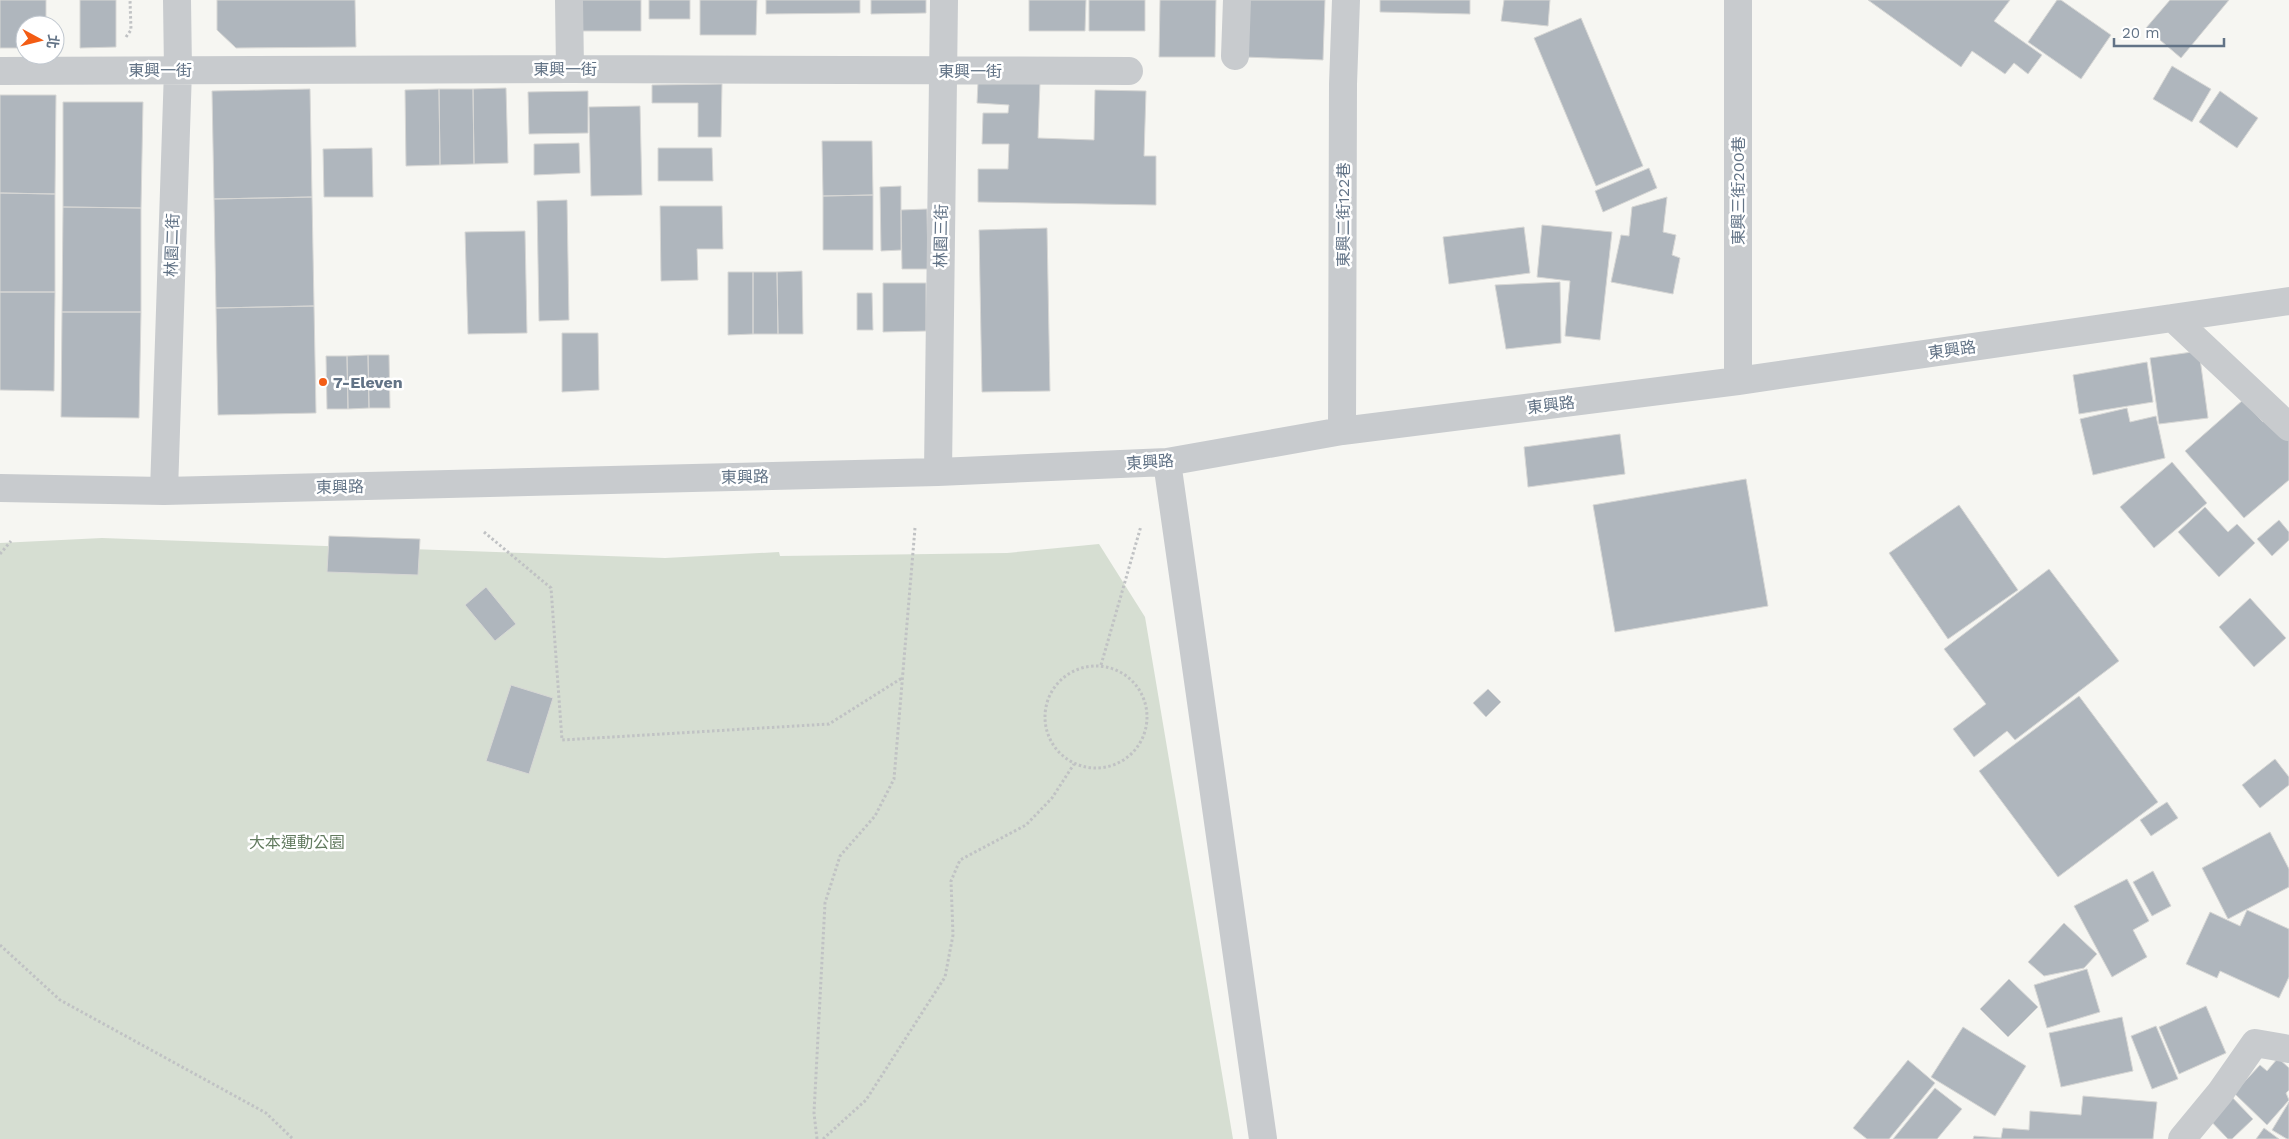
<svg xmlns="http://www.w3.org/2000/svg" width="2289" height="1139" font-family="'Work Sans','Noto Sans TC',sans-serif">
  <rect width="100%" height="100%" fill="#f6f6f2"/>
  <!-- green -->
  <path fill="#d6ded2" d="M102,538L665,558L779,552L780,556L1007,553L1099,544L1145,617L1233,1139H0V543Z"/>
  <!-- building -->
  <path fill="#afb6bd" stroke="#d7d7d5" d="M0,0H46V25H25V48H0Z
    M80,0H116V47L80,48Z
    M217,0H355L356,47L236,48L217,30Z
    M579,0H641V31H579Z
    M649,0H690V19H649Z
    M700,0H757L756,35H700Z
    M766,0H860V13L766,14Z
    M871,0H926V13L871,14Z
    M1029,0H1086L1085,31H1029Z
    M1089,0H1145V31H1089Z
    M1160,0H1216L1215,57H1159Z
    M1246,0H1325L1323,60L1244,57Z
    M1380,0H1470V14L1380,12Z
    M1504,0H1550L1548,26L1501,21Z
    M1868,0H2010L1994,21L2042,55L2028,74L2014,63L2005,74L1972,51L1961,67Z
    M2057,0H2061L2111,35L2081,79L2028,42Z
    M2170,0H2229L2181,58L2146,28Z
    M1581,18L1643,166L1596,186L1534,38Z
    M2172,66L2211,89L2192,122L2153,99Z
    M978,82H1040L1038,138L1094,140L1095,90L1146,91L1144,156H1156V205L978,202V169H1008L1009,144H982L983,113H1008L1009,105L977,103Z
    M722,84L721,137H698V103H652V85Z
    M506,88L508,163L474,164L473,89Z
    M310,89L312,197L214,199L212,91Z
    M439,89H473L474,164L440,165Z
    M439,89L440,165L406,166L405,90Z
    M588,91V133L529,134L528,92Z
    M2220,91L2258,118L2237,148L2199,122Z
    M0,95H56L55,194L0,193Z
    M63,102H143L141,208L63,207Z
    M640,106L642,195L591,196L589,107Z
    M822,141H872L873,195L823,196Z
    M579,143L580,173L534,175V144Z
    M372,148L373,197H324L323,149Z
    M658,148H712L713,181H658Z
    M1649,168L1657,188L1603,212L1595,191Z
    M901,186V250L881,251L880,187Z
    M0,193L55,194V292H0Z
    M873,195V250H823V196Z
    M312,197L314,306L216,308L214,199Z
    M1667,197L1663,232L1676,235L1672,255L1680,258L1673,294L1611,282L1621,235L1629,236L1632,207Z
    M567,200L569,320L539,321L537,201Z
    M660,206H722L723,249H697L698,280L661,281Z
    M63,207L141,208V312H62Z
    M927,209L928,269H902L901,210Z
    M1542,225L1612,232L1600,340L1565,336L1570,281L1537,277Z
    M1524,227L1530,273L1449,284L1443,237Z
    M1047,228L1050,391L982,392L979,230Z
    M525,231L527,333L468,334L465,232Z
    M802,271L803,334H778L777,272Z
    M728,272H753V334L728,335Z
    M753,272H777L778,334H753Z
    M1560,282L1561,343L1506,349L1495,285Z
    M883,283H926V331L883,332Z
    M0,292H55L54,391L0,390Z
    M857,293H872L873,330H857Z
    M314,306L316,413L218,415L216,308Z
    M62,312H141L139,418L61,417Z
    M562,333H598L599,390L562,392Z
    M2199,351L2208,418L2159,424L2150,358Z
    M368,355H389L390,408H369Z
    M368,355L369,408L348,409L347,356Z
    M326,356H347L348,409H327Z
    M2147,362L2153,402L2079,414L2073,375Z
    M2243,400L2263,422L2271,415L2289,437V480L2244,518L2185,451Z
    M2127,408L2130,422L2156,416L2165,458L2093,475L2080,419Z
    M1620,434L1625,474L1528,487L1524,447Z
    M2172,462L2207,503L2154,548L2120,507Z
    M1746,479L1768,606L1615,632L1593,505Z
    M1959,505L2018,590L1948,639L1889,553Z
    M2205,507L2228,532L2237,524L2255,543L2219,577L2178,532Z
    M2279,520L2289,532V540L2272,556L2257,539Z
    M329,536L420,539L418,575L327,572Z
    M2049,569L2119,661L2015,740L2007,731L1974,757L1953,729L1986,704L1944,649Z
    M486,587L516,624L495,641L465,605Z
    M2250,598L2286,638L2254,667L2219,627Z
    M511,685L553,698L529,774L486,761Z
    M1488,689L1501,702L1486,717L1473,703Z
    M2079,696L2158,802L2058,877L1979,771Z
    M2275,759L2289,777V785L2260,808L2242,785Z
    M2167,802L2178,818L2151,836L2140,820Z
    M2270,832L2289,869V887L2228,919L2202,868Z
    M2153,871L2171,906L2152,916L2133,882Z
    M2127,879L2149,921L2133,930L2147,957L2112,977L2074,906Z
    M2247,910L2289,929V977L2279,998L2220,971L2217,978L2186,964L2210,912L2240,926Z
    M2064,923L2097,954L2084,968L2044,976L2028,962Z
    M2087,969L2100,1012L2047,1028L2034,985Z
    M2009,979L2038,1007L2008,1037L1980,1009Z
    M2206,1006L2226,1053L2179,1074L2159,1027Z
    M2122,1017L2133,1071L2061,1087L2049,1033Z
    M2156,1026L2178,1079L2152,1089L2131,1036Z
    M1963,1027L2026,1066L1995,1116L1931,1077Z
    M2278,1058L2289,1068V1090L2286,1093L2289,1100L2267,1125L2234,1093L2260,1065L2267,1071Z
    M1908,1060L1935,1083L1889,1139H1867L1853,1128Z
    M1935,1088L1962,1109L1937,1139H1893Z
    M2228,1093L2253,1119L2232,1139H2228L2205,1115Z
    M2083,1096L2157,1102L2153,1139H1973L1974,1136L2001,1138L2003,1128L2029,1130L2030,1111L2081,1115Z
    M2289,1102V1139H2287L2272,1130Z
    M2264,1128L2279,1139H2256Z"/>
  <g fill="none" stroke-linecap="round" stroke-linejoin="round">
    <!-- path -->
    <path stroke="#c0c2c4" stroke-width="3" stroke-dasharray="2.5 2.5" stroke-linecap="butt" d="M126,37L131,30L130,0
      M484,532L551,588L562,740L829,724L902,678
      M0,554L11,541
      M1101,665L1141,526
      M1045 717a51 51 0 1 1 102 0a51 51 0 1 1-102 0Z
      M0,945L60,1000L266,1113L293,1139
      M817,1139L814,1113L825,903L840,856L875,816L894,779L915,528
      M823,1139L866,1100L945,977L953,935L951,881L960,860L1026,825L1052,798L1074,764"/>
    <!-- minor -->
    <path stroke="#c8cbce" stroke-width="28" d="M569,0L570,69
      M1738,0V381
      M1235,56L1237,0
      M0,71L570,69L1129,71
      M2173,318L2289,427
      M1342,431L1343,84L1346,0
      M1167,462L1263,1139
      M938,472L944,0
      M0,488L164,491L938,472L1167,462L1342,431L1738,381L2289,301
      M164,491L178,70L177,0
      M2182,1139L2220,1093L2255,1043L2289,1049"/>
  </g>
  <!-- markers -->
  <circle fill="#f35c14" stroke="#fff" stroke-width="2" cx="323" cy="382" r="5"/>
  <g text-anchor="middle" dominant-baseline="central" stroke-width="5" stroke-linejoin="round" paint-order="stroke">
    <!-- street labels -->
    <g font-size="16" fill="#627386" stroke="#fff">
      <text x="565" y="69">東興一街</text>
      <text x="160" y="70">東興一街</text>
      <text x="970" y="71">東興一街</text>
      <text transform="translate(1738 191) rotate(-90)">東興三街200巷</text>
      <text transform="translate(1343 215) rotate(-90)">東興二街122巷</text>
      <text transform="translate(941 236) rotate(-89)">林園三街</text>
      <text transform="translate(172 245) rotate(-88)">林園二街</text>
      <text transform="translate(1952 350) rotate(-8)">東興路</text>
      <text transform="translate(1551 405) rotate(-7)">東興路</text>
      <text transform="translate(1150 462) rotate(-4)">東興路</text>
      <text transform="translate(745 477) rotate(-1)">東興路</text>
      <text transform="translate(340 487) rotate(-1)">東興路</text>
    </g>
    <!-- poi labels -->
    <g font-size="16" font-weight="bold" fill="#627386" stroke="#fff" text-anchor="start">
      <text x="333" y="382">7-Eleven</text>
    </g>
    <!-- park labels -->
    <g font-size="16" fill="#647c61" stroke="#fff">
      <text x="297" y="842">大本運動公園</text>
    </g>
  </g>
  <!-- north arrow -->
  <g transform="translate(40 40) rotate(97)"><circle r="24" fill="#ffffff" stroke="#c0c7cf"/>
  <path d="M0-4L9 19L0 12L-9 19Z" fill="#f35c14"/>
  <text y="-8" font-size="14" font-weight="bold" text-anchor="middle" fill="#627386">北</text>
  </g>
  <!-- scale -->
  <path d="M2114 38v8h110v-8" fill="none" stroke="#627386" stroke-width="2.5"/>
  <text x="2122" y="38" font-size="15" fill="#627386" stroke="#ffffff" stroke-width="4" paint-order="stroke">20 m</text>
</svg>
